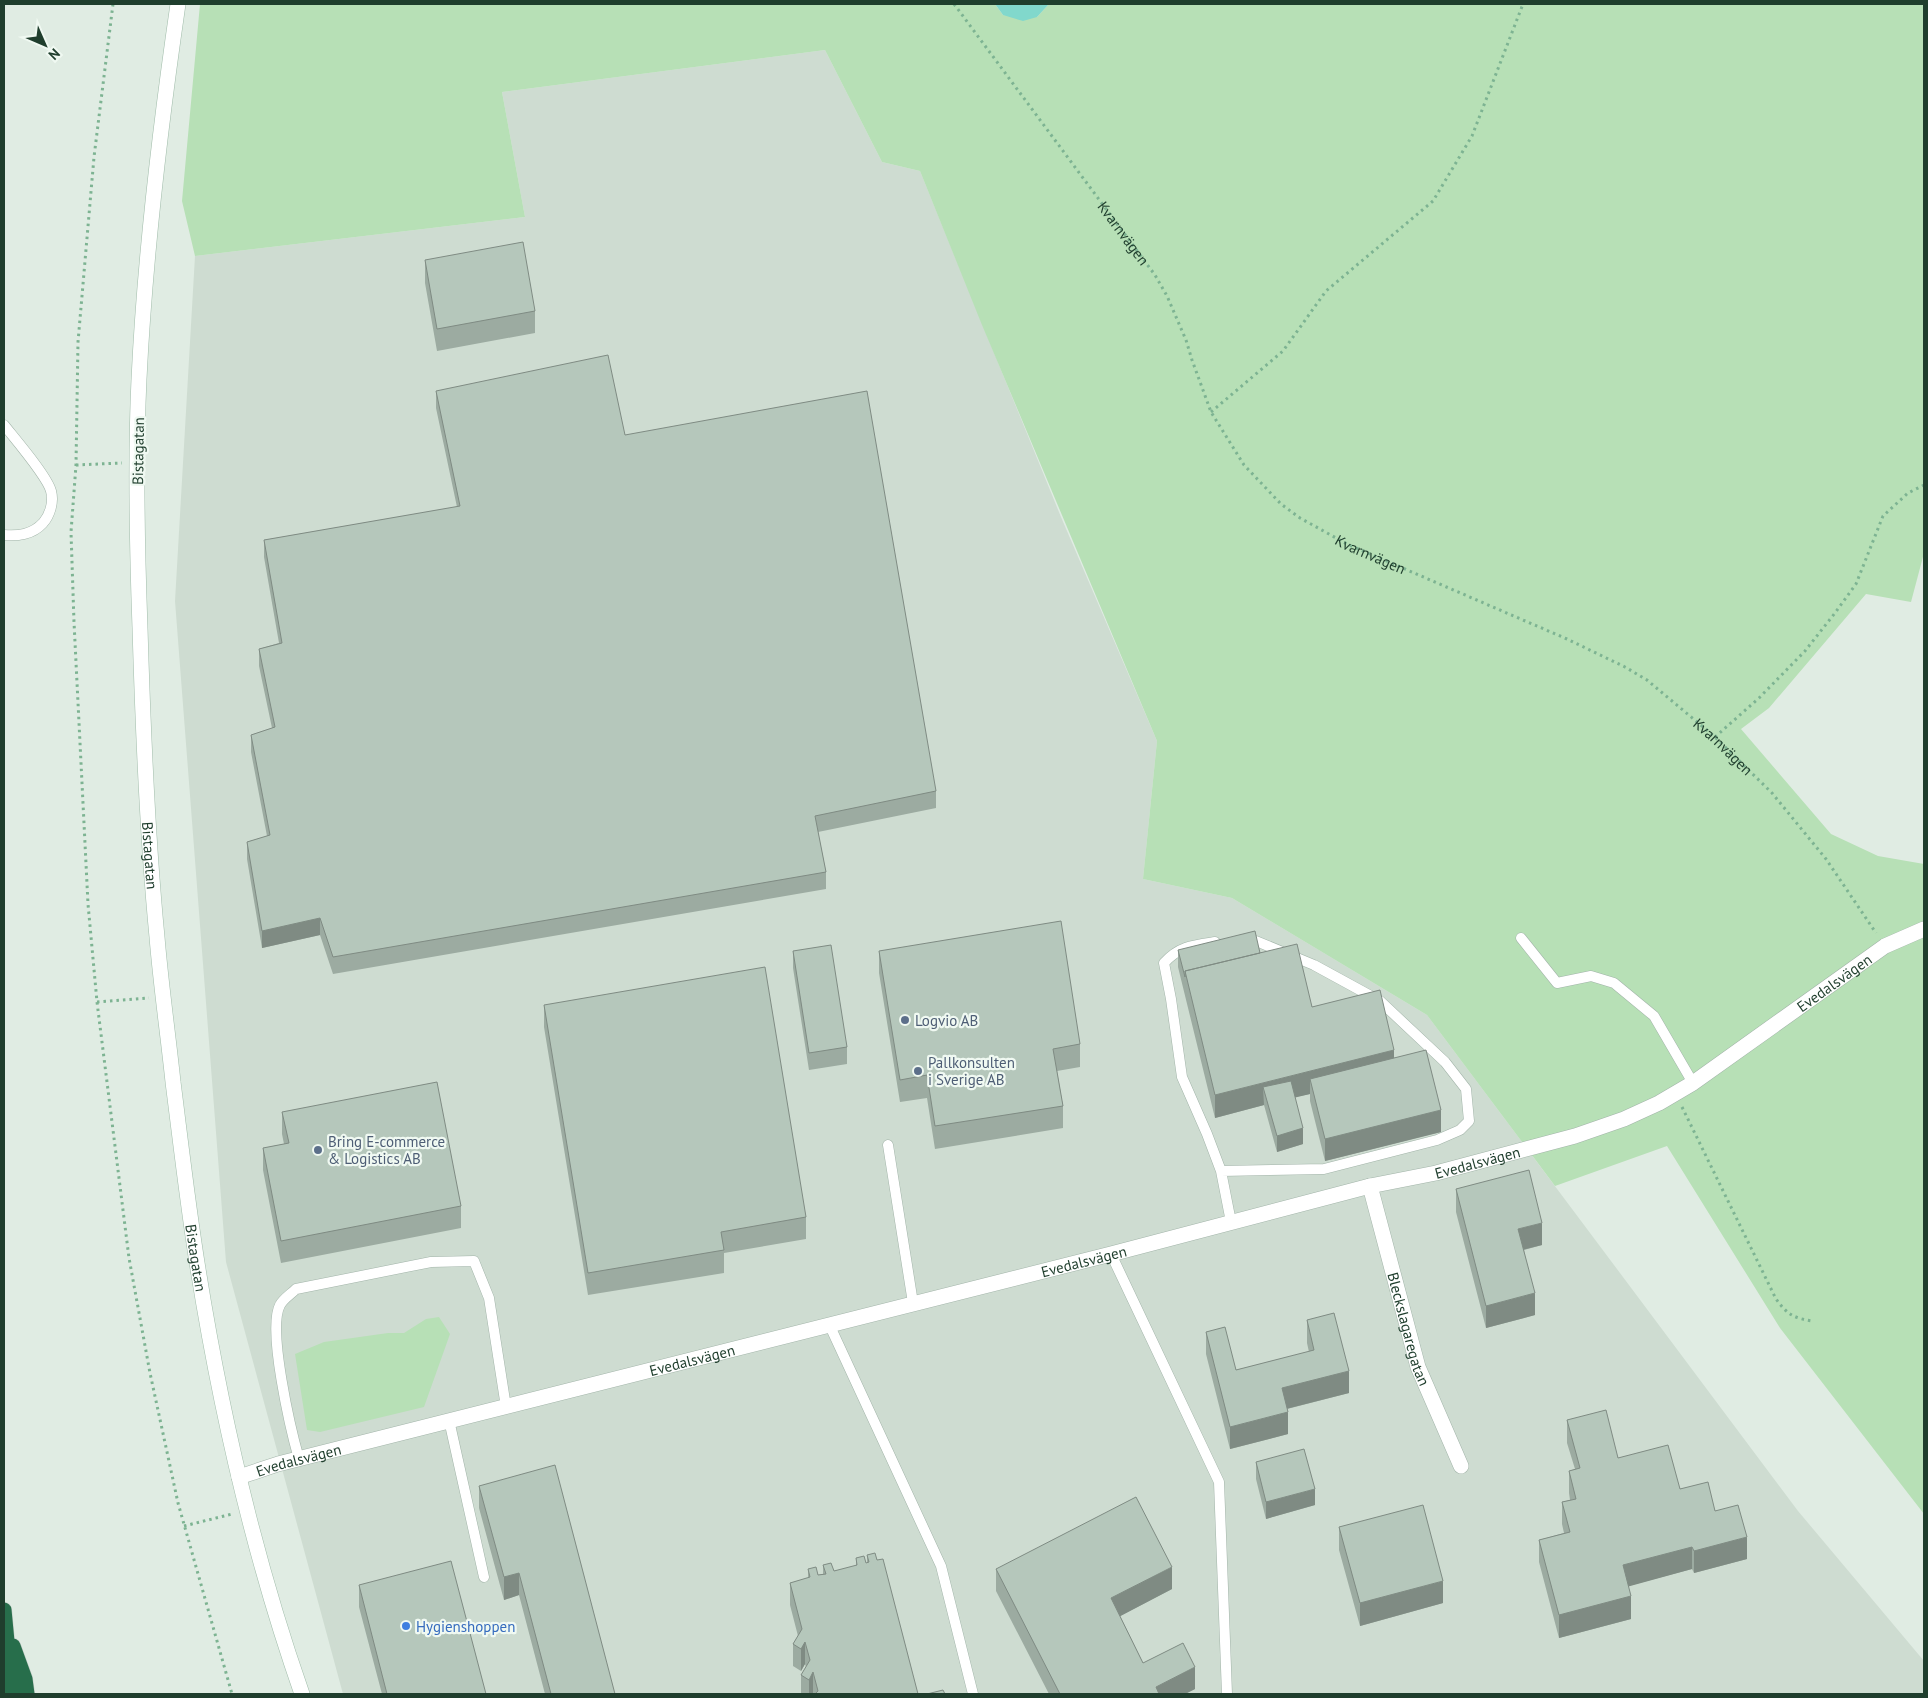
<svg xmlns="http://www.w3.org/2000/svg" width="1928" height="1698" font-family="'PT Sans',sans-serif">
  <rect width="100%" height="100%" fill="#e0ece3"/>
  <!-- built -->
  <path fill="#cedcd1" d="M825,50L882,162L920,171L1061,517L1157,741L1143,879L1232,898L1427,1015L1798,1511L1924,1661V1694H343L226,1262L175,601L195,256L525,217L502,92Z"/>
  <!-- green -->
  <path fill="#b7e0b6" d="M200,4H995L1003,15L1037,17L1049,4H1924V553L1911,602L1866,594L1769,708L1741,729L1831,834L1878,856L1924,864V1514L1780,1328L1667,1146L1555,1186L1427,1015L1232,898L1143,879L1157,741L982,325L920,171L882,162L825,50L502,92L525,217L195,256L182,201Z
    M439,1317L450,1334L424,1407L320,1432L307,1430L295,1354L324,1342L388,1333H404L426,1319Z"/>
  <!-- water -->
  <path fill="#81d8cc" d="M995,4H1049L1037,17L1023,21L1003,15Z"/>
  <g fill="none" stroke-linecap="round" stroke-linejoin="round">
    <defs>
      <path id="lane" d="M4,425C15,439 47,476 51,491C54,502 50,515 43,523C32,535 18,536 4,535
        M1521,938L1557,983L1591,976L1614,983L1654,1016L1693,1083
        M1215,942C1194,945 1179,946 1164,963L1171,999L1182,1077L1207,1134L1221,1171L1231,1222
        M888,1145L913,1303
        M1221,1171L1324,1169L1437,1140L1460,1130L1469,1121L1466,1089L1445,1062L1380,1001L1314,965L1256,941H1245
        M1111,1254L1219,1482L1227,1694
        M829,1324L941,1566L973,1694
        M449,1420L484,1577
        M299,1459C291,1431 267,1329 280,1305C283,1299 291,1294 296,1289L431,1262L474,1261L489,1298L506,1407"/>
      <g id="street">
        <path id="s2" d="M1370,1186L1418,1367L1461,1466"/>
        <path id="s3" d="M239,1477L278,1464L1111,1254L1370,1186L1436,1173L1575,1136L1624,1119L1659,1103L1693,1083L1885,946L1924,929"/>
      </g>
      <g id="secondary">
        <path id="s4" d="M178,4C160,128 145,254 139,379C135,462 137,546 140,628C143,732 147,834 157,937C161,986 168,1034 173,1082C181,1145 188,1207 198,1269C221,1413 254,1557 302,1694"/>
      </g>
      <path id="highway" d="M4,1610L12,1694
        M13,1646L25,1679L27,1694"/>
    </defs>
    <!-- lane casing -->
    <use href="#lane" stroke="#a2b4a9" stroke-width="11"/>
    <!-- street casing -->
    <use href="#street" stroke="#a2b4a9" stroke-width="16"/>
    <!-- secondary casing -->
    <use href="#secondary" stroke="#a0bcaa" stroke-width="16"/>
    <!-- highway casing -->
    <use href="#highway" stroke="#c0c9c4" stroke-width="16"/>
    <!-- path -->
    <g stroke="#7db392" stroke-width="3" stroke-dasharray="2.5 4" stroke-linecap="butt">
      <path d="M113,4L94,157L78,342L76,465L71,532L74,622L88,904L97,1002L129,1258L150,1373L178,1503L232,1694"/>
      <path id="s1" d="M954,4L1155,275L1167,296L1186,340L1192,360L1211,412L1244,465L1281,504L1300,518L1347,544L1567,639L1625,667L1647,680L1715,737L1772,793L1826,859L1876,933"/>
      <path d="M1211,412L1283,351L1326,291L1433,201L1472,136L1523,4"/>
      <path d="M76,465L122,463"/>
      <path d="M1715,737L1759,698L1805,651L1835,613L1856,584L1883,516L1908,493L1924,485"/>
      <path d="M97,1002L149,998"/>
      <path d="M1682,1107L1776,1299C1787,1314 1793,1318 1812,1321"/>
      <path d="M184,1526L232,1514"/>
    </g>
    <!-- lane -->
    <use href="#lane" stroke="#fff" stroke-width="10"/>
    <!-- street -->
    <use href="#street" stroke="#fff" stroke-width="15"/>
    <!-- secondary -->
    <use href="#secondary" stroke="#fff" stroke-width="15"/>
    <!-- highway -->
    <use href="#highway" stroke="#276e4b" stroke-width="15"/>
  </g>
  <!-- wall -->
  <path fill="#9caba1" d="M425,260L535,311V333L437,351L425,283Z
    M436,391L625,435L936,791V808L818,832L826,872V889L333,974L320,935L262,948L247,859V842L267,836L251,752V735L272,728L259,666V649L279,643L264,557V540L457,507L436,408Z
    M1178,950L1260,953L1312,1007L1394,1057L1441,1132L1325,1161L1310,1101V1094L1295,1097L1303,1144L1277,1152L1264,1105L1215,1118L1178,967Z
    M793,951L847,1047V1064L809,1070L793,968Z
    M879,951L1080,1044V1067L1057,1071L1063,1106V1128L935,1149L927,1098L900,1102L879,973Z
    M544,1005L806,1217V1239L724,1253V1273L588,1295L544,1027Z
    M282,1112L461,1206V1228L281,1263L263,1170V1148L284,1144L282,1134Z
    M1456,1189L1542,1245L1524,1250L1535,1315L1486,1328L1456,1212Z
    M1307,1320L1349,1393L1287,1409L1288,1434L1230,1449L1206,1354V1332L1236,1370L1309,1352L1307,1343Z
    M1567,1420L1618,1458L1680,1489L1715,1511L1747,1559L1694,1573L1692,1569L1628,1586L1631,1619L1559,1638L1539,1562V1540L1564,1533L1562,1524V1502L1570,1500L1569,1493V1471L1575,1469L1567,1443Z
    M1256,1462L1315,1505L1266,1519L1256,1479Z
    M479,1486L615,1694H545L519,1595L504,1600L479,1508Z
    M1339,1527L1443,1603L1360,1626L1339,1550Z
    M867,1555L918,1694H801V1675L806,1667L805,1664L801,1671L793,1666V1644L798,1636L790,1605V1583L808,1578V1569L818,1575L823,1574V1565L834,1571L856,1566V1558L866,1563H867Z
    M996,1569L1172,1589L1120,1616L1143,1663L1195,1689L1185,1694H1049L996,1591Z
    M359,1585L486,1694H382L359,1607Z"/>
  <!-- shaded-wall -->
  <path fill="#7f8b83" d="M320,918V935L262,948V931Z
    M1394,1050V1072L1310,1079V1094L1268,1104L1263,1087L1264,1105L1215,1118V1095Z
    M1441,1110V1132L1325,1161V1139Z
    M1303,1128V1144L1277,1152V1136Z
    M1542,1223V1245L1518,1251V1229Z
    M1535,1293V1315L1486,1328V1306Z
    M1349,1371V1393L1282,1410V1388Z
    M1288,1412V1434L1230,1449V1427Z
    M1315,1489V1505L1266,1519V1502Z
    M1747,1537V1559L1694,1573V1551Z
    M1692,1547V1569L1623,1588V1565Z
    M1172,1567V1589L1111,1621V1598Z
    M519,1573V1595L504,1600V1577Z
    M1443,1581V1603L1360,1626V1603Z
    M1631,1596V1619L1559,1638V1615Z
    M805,1642V1664L801,1671V1649Z
    M1195,1667V1689L1185,1694H1156V1687Z
    M813,1672V1694H809V1680Z"/>
  <!-- building -->
  <path fill="#b5c7bb" stroke="#7f8b83" d="M523,242L535,311L437,329L425,260Z
    M608,355L625,435L867,391L936,791L815,816L826,872L333,957L320,918L262,931L247,842L270,835L251,735L275,727L259,649L282,643L264,540L460,506L436,391Z
    M1061,921L1080,1044L1053,1049L1063,1106L935,1126L927,1075L900,1080L879,951Z
    M1255,931L1260,953L1185,971V977L1178,950Z
    M1297,944L1312,1007L1380,990L1394,1050L1215,1095L1185,971Z
    M831,945L847,1047L809,1053L793,951Z
    M765,967L806,1217L721,1232L724,1250L588,1273L544,1005Z
    M1426,1050L1441,1110L1325,1139L1310,1079Z
    M1291,1081L1303,1128L1277,1136L1263,1087Z
    M437,1082L461,1206L281,1241L263,1148L289,1143L282,1112Z
    M1529,1170L1542,1223L1518,1229L1535,1293L1486,1306L1456,1189Z
    M1334,1313L1349,1371L1282,1388L1288,1412L1230,1427L1206,1332L1225,1327L1236,1370L1314,1350L1307,1320Z
    M1606,1410L1618,1458L1668,1445L1680,1489L1708,1482L1715,1511L1738,1505L1747,1537L1694,1551L1692,1547L1623,1565L1631,1596L1559,1615L1539,1540L1570,1532L1562,1502L1576,1499L1569,1471L1580,1468L1567,1420Z
    M1304,1449L1315,1489L1266,1502L1256,1462Z
    M555,1465L615,1694H551L519,1573L504,1577L479,1486Z
    M1136,1497L1172,1567L1111,1598L1143,1663L1183,1643L1195,1667L1156,1687L1159,1694H1060L996,1569Z
    M1423,1505L1443,1581L1360,1603L1339,1527Z
    M875,1553L877,1560L883,1559L918,1694H815L818,1691L813,1672L809,1680L801,1675L810,1660L805,1642L801,1649L793,1644L802,1629L790,1583L810,1577L808,1569L816,1567L818,1575L826,1574L823,1565L831,1563L834,1571L857,1565L856,1558L864,1556L866,1563L869,1562L867,1555Z
    M451,1561L486,1694H387L359,1585Z
    M943,1690L945,1694H927Z"/>
  <!-- markers -->
  <g fill="#5c6f8a" stroke="#f0f9f2" stroke-width="2">
    <circle cx="905" cy="1020" r="5"/>
    <circle cx="918" cy="1071" r="5"/>
    <circle cx="318" cy="1150" r="5"/>
  </g>
  <circle fill="#3f7fe0" stroke="#f0f9f2" stroke-width="2" cx="406" cy="1626" r="5"/>
  <g text-anchor="middle" dominant-baseline="central" stroke-width="4.5" stroke-linejoin="round" paint-order="stroke">
    <!-- street labels -->
    <g font-size="15" fill="#1f3e2d" stroke="#f0f9f2">
      <text stroke="none"><textPath href="#s1" startOffset="285">Kvarnvägen</textPath></text>
      <text transform="translate(138 451) rotate(-89)">Bistagatan</text>
      <text stroke="none"><textPath href="#s1" startOffset="705">Kvarnvägen</textPath></text>
      <text stroke="none"><textPath href="#s1" startOffset="1110">Kvarnvägen</textPath></text>
      <text stroke="none"><textPath href="#s4" startOffset="854">Bistagatan</textPath></text>
      <text stroke="none"><textPath href="#s3" startOffset="1682">Evedalsvägen</textPath></text>
      <text stroke="none"><textPath href="#s3" startOffset="1278">Evedalsvägen</textPath></text>
      <text stroke="none"><textPath href="#s4" startOffset="1259">Bistagatan</textPath></text>
      <text stroke="none"><textPath href="#s3" startOffset="872">Evedalsvägen</textPath></text>
      <text stroke="none"><textPath href="#s2" startOffset="148">Bleckslagaregatan</textPath></text>
      <text stroke="none"><textPath href="#s3" startOffset="468">Evedalsvägen</textPath></text>
      <text stroke="none"><textPath href="#s3" startOffset="62">Evedalsvägen</textPath></text>
    </g>
    <!-- service labels -->
    <g font-size="15" fill="#4e5e75" stroke="#f0f9f2" text-anchor="start">
      <text x="915" y="1020">Logvio AB</text>
      <text x="928" y="1062">Pallkonsulten<tspan x="928" dy="17">i Sverige AB</tspan></text>
      <text x="328" y="1141">Bring E-commerce<tspan x="328" dy="17">&amp; Logistics AB</tspan></text>
    </g>
    <!-- shop labels -->
    <g font-size="15" fill="#366cbe" stroke="#f0f9f2" text-anchor="start">
      <text x="416" y="1626">Hygienshoppen</text>
    </g>
  </g>
  <!-- border -->
  <rect width="1928" height="1698" fill="none" stroke="#1f3e2d" stroke-width="10"/>
  <!-- north arrow -->
  <g transform="translate(45 45) rotate(135)" stroke="#f0f9f2" stroke-width="4" paint-order="stroke">
  <path d="M0-4L9 19L0 12L-9 19Z" fill="#1f3e2d"/>
  <text y="-8" font-size="14" font-weight="bold" text-anchor="middle" fill="#1f3e2d">N</text>
  </g>
</svg>
